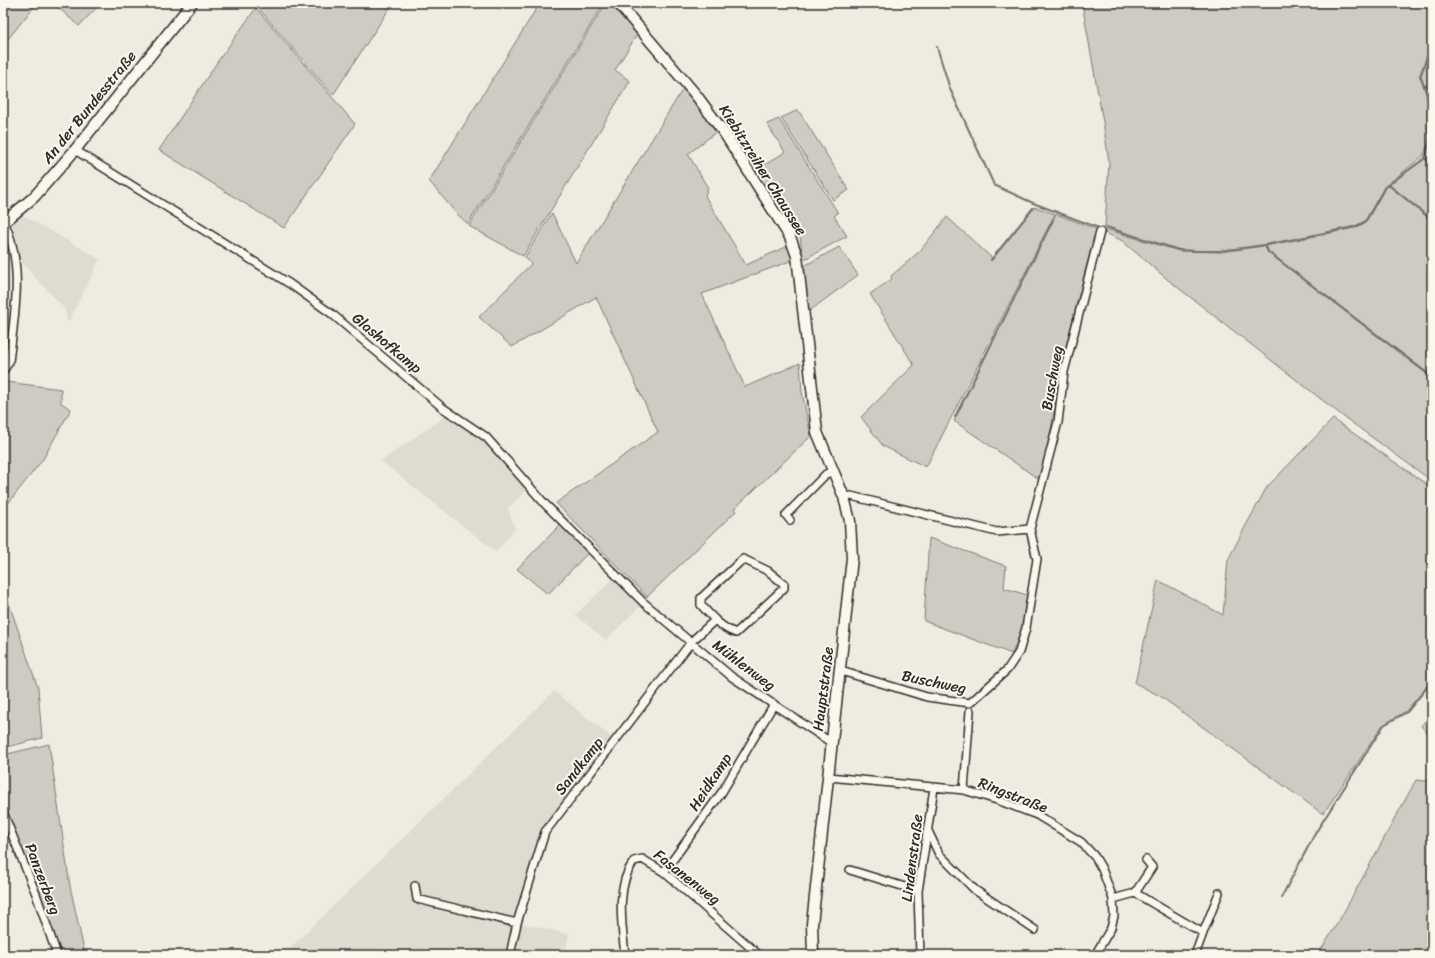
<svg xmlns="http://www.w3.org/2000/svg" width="1435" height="958" font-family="Sriracha,sans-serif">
  <rect width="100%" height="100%" fill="#eeebe0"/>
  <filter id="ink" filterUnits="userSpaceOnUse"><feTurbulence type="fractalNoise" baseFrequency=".025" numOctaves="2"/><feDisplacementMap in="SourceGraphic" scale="8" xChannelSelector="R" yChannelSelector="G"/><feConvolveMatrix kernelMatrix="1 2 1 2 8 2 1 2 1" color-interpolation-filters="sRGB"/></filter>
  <g filter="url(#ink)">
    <!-- built -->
    <path fill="#dedbd1" d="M21,214L100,259L68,323L64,308L17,258L10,224Z
      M447,415L484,440L528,488L508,509L515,529L496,552L381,461Z
      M614,578L642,604L606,640L575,615Z
      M554,691L616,741L547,832L520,923L569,934L565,955H283Z"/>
    <!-- green -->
    <path fill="#cecbc2" stroke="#7c7b76" d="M3,3H37L3,45Z
      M53,3H101L79,26Z
      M254,3H393L333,95Z
      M540,3H604L468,224L456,213L429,181Z
      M606,3H612L638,33L615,70L630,81L523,256L469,226Z
      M1082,3H1432V41L1420,76L1427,97L1429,141L1423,156L1384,187L1365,221L1355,226L1265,245L1220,251H1197L1179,250L1105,226L1109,162L1103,122Z
      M256,8L355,124L284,228L159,150L218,61Z
      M1432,45V86L1424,85L1421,76Z
      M1424,86L1432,87V164L1425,158C1432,135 1432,109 1424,86Z
      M684,87L693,97L716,132L688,154L708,188L705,196L746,265L788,246L793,260L702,294L745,387L800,363L802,392L811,436L734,509L736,511L647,597L556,503L658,432L596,297L512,347L479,317L531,264L525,257L552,213L576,263Z
      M798,110L849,190L833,200L781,118Z
      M779,119L838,213L834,216L847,236L803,260L800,236L789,217L780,210L755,171L785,152L767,124Z
      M1425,159L1432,166V220L1389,185Z
      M1389,186L1432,221V376L1269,252L1266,246L1355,228L1366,222L1385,188Z
      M1035,207L1055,214L926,467L883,446L861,417L914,365L870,294L892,279L891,276L919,252L947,217L992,258L991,261Z
      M1056,214L1096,229L1060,370L1052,424L1040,480L954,421Z
      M1105,229L1179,251L1220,252L1264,246L1268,252L1432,378V481L1344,417L1167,279L1121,240L1105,233Z
      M839,247L858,275L808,312L804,266Z
      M6,382L61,389V403L71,409L43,459L3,510V390Z
      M1333,419L1432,488V681L1406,711L1383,725L1323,814L1160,696L1135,683L1158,580L1223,615L1228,560L1244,529L1267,487Z
      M561,524L589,552L548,594L517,569Z
      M929,538L1006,566L1004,588L1027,595L1022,628L1012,654L924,621Z
      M3,586L38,688L42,738L3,748Z
      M1432,713V738L1421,726Z
      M49,744L70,886L85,955H59L3,806V755Z
      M1432,777V955H1318L1340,919L1416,780L1425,781Z"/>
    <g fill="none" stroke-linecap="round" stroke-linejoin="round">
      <!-- stream -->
      <path stroke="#74726e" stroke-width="2" d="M937,47L950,89L994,185L1033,203L1099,228
        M1424,86H1432
        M1425,158L1432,165
        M1389,185L1432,220
        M1105,227L1179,250L1197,251H1220L1265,245L1355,227L1365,222L1385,187L1425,158L1430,141L1428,97L1420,76L1432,43
        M1265,245L1268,252L1432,377
        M991,260L1033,208
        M955,417L1053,220
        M1281,898L1316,832L1384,725L1407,712L1432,681"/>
      <defs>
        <path id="street" d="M75,150L290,284L332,314L443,408L486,437L545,504L643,602L732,677L832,743
          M3,371L9,362C14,316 25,266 4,222
          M844,497L851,496L997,532L1030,529
          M790,520L786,515L826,474L833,471
          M743,559L768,571L784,584V588L736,633C721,628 711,616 701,605V598Z
          M841,671L927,697L970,703L1007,670L1019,652L1026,628L1037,559L1030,529L1058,422L1064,372L1100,232
          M829,777L964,790L1000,801L1037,815L1081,842L1095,857L1102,869L1113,899L1114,916L1111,928L1095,955
          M964,790L970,711
          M3,812L36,894L57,955
          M928,831L939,854L975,890L1035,930
          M850,870L918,891
          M664,872L722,792L774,704
          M415,886L417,899L517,923
          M1135,893L1152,867L1146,860
          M1113,899L1135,893L1203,933L1195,955
          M1203,933L1219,893
          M510,955L517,923L545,832L692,641L715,620
          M625,955C622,925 615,887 634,861L642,859L664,872L759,955
          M920,955L918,891L934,788"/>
        <path id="secondary" d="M618,3L696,95L725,134L790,237L797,256L817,432L844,497L850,521L852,558L812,924L813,955
          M3,223L34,197L75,150L192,3"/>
      </defs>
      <!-- street casing -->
      <use href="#street" stroke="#2b2b2b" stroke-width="10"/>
      <!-- secondary casing -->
      <use href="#secondary" stroke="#2b2b2b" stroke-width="13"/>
      <!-- street -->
      <use href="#street" stroke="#fbf7ec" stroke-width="7"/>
      <!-- secondary -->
      <use href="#secondary" stroke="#fbf7ec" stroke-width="10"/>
    </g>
  </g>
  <g text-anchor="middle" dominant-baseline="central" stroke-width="4" stroke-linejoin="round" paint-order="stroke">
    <!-- street labels -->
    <g font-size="15" fill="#2b2b2b" stroke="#fbf7ec">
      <text transform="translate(89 107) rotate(-51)">An der Bundesstraße</text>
      <text transform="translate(763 170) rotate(58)">Kiebitzreiher Chaussee</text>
      <text transform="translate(387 343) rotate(40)">Glashofkamp</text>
      <text transform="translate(1052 378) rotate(-80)">Buschweg</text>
      <text transform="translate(744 665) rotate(37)">Mühlenweg</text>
      <text transform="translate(934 682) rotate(12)">Buschweg</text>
      <text transform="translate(823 689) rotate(-83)">Hauptstraße</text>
      <text transform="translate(579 766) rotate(-52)">Sandkamp</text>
      <text transform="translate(710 782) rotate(-57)">Heidkamp</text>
      <text transform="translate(1013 795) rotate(21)">Ringstraße</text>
      <text transform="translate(912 858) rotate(-83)">Lindenstraße</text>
      <text transform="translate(687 877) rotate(38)">Fasanenweg</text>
      <text transform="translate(43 879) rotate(69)">Panzerberg</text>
    </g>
  </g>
  <!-- margin -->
  <rect width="1435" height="958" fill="none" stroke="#fbf7ec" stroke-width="16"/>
  <rect x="8" y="8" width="1419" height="942" fill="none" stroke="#2b2b2b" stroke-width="1.5" filter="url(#ink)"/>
</svg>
